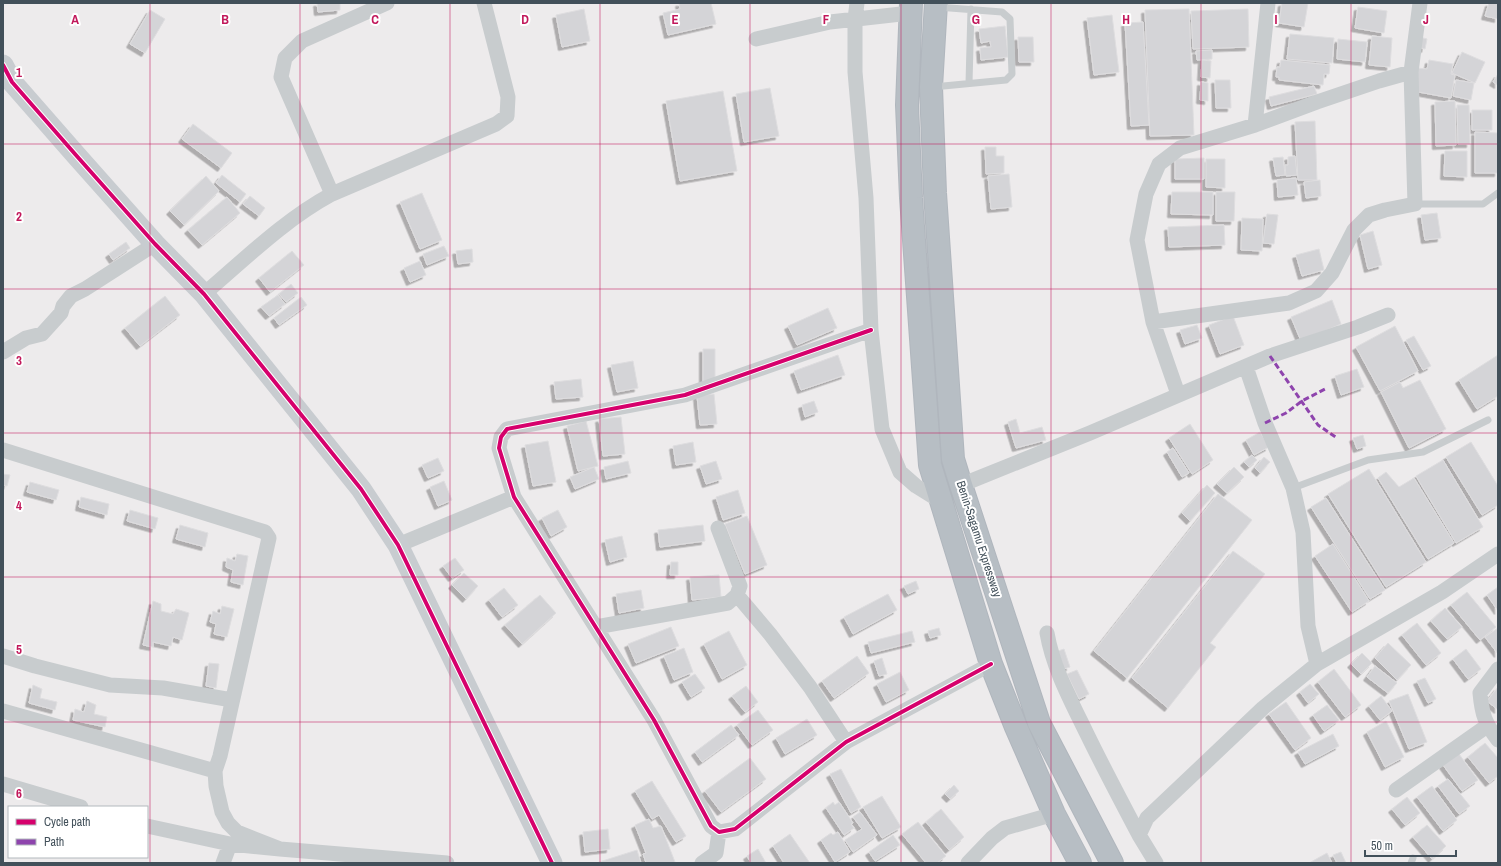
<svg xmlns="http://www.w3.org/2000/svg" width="1501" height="866" font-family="'Archivo Narrow',sans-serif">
  <defs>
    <filter id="shadow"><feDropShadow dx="-3.5" dy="3.5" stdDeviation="0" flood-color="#0004"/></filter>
  </defs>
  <rect width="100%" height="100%" fill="#edebec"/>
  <!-- building -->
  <path fill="#d4d4d7" stroke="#dedddf" filter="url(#shadow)" d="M317,3H340V10L318,12Z
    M679,3H711L716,24L668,35L663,13L680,9Z
    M1282,3H1308L1304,27L1279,23Z
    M1489,3H1498V19L1485,16Z
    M1358,7L1387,11L1384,33L1355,28Z
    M584,9L590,41L562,47L556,15Z
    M1189,9L1194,135L1150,136L1145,10Z
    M1248,9L1249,47L1193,49L1191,11Z
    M150,10L165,19L145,53L130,44Z
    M1112,15L1119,72L1094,75L1087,18Z
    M1143,22L1149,125L1131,126L1125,23Z
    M1005,26L1008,57L981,60L980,48L991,47L990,41L981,43L979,29Z
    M1290,34L1334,38L1332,63L1287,59Z
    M1372,36L1392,38L1390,67L1369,65Z
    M1018,37H1033L1034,62H1019Z
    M1420,37L1427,39L1425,49L1418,47Z
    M1338,39L1367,42L1365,62L1337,59Z
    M1212,50V59L1197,60L1196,51Z
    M1462,52L1485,62L1475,83L1452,73Z
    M1202,60L1211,61L1210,78L1201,77Z
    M1281,60L1330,65L1329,74H1324L1323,85L1279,80V77H1276L1277,67H1280Z
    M1429,60L1453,64L1451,74L1455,75L1451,98L1413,91L1417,68L1427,69Z
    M1498,74V85L1493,82Z
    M1215,80H1230L1231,108H1216Z
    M1456,80L1474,83L1471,100L1453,96Z
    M1201,82L1208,83V101L1200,100Z
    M1314,86L1317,94L1271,106L1269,97Z
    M770,88L779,136L744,142L736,94Z
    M723,91L737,171L680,181L666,101Z
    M1455,101L1456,145L1436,146L1435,102Z
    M1457,105H1469L1470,144H1458Z
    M1472,110H1492V130H1472Z
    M1315,121L1317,180H1298L1295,122Z
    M193,124L232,153L221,168L182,139Z
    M1475,132L1498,133V173H1475Z
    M985,147H996V156H1004V173L986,174Z
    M1445,151H1467V177L1444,176Z
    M1295,156L1297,175L1286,176L1285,165H1288V157Z
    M1283,157L1285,175L1276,176L1273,158Z
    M1204,158V179H1175V159Z
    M1206,159H1225V188L1206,187Z
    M1009,174L1012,207L991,209L988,176Z
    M222,175L246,194L240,202L216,183Z
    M206,176L219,191L184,225L170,211Z
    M1296,178L1298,195L1278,197L1277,180Z
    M1320,180L1321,196L1306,198L1304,182Z
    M1172,192H1213V215L1171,214Z
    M1216,192H1235L1234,221H1216Z
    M422,193L442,240L420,249L400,202Z
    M250,196L265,208L259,216L243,204Z
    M227,197L240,213L202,245L188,230Z
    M1437,213L1441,238L1425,240L1421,215Z
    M1267,214L1278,215L1274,244L1263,243Z
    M1242,218L1263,219L1262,251L1241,250Z
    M1224,225L1225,245L1169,247L1168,227Z
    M1373,231L1382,265L1368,269L1360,235Z
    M126,242L130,248L113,260L109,254Z
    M444,246L449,256L427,265L423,254Z
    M472,249L473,262L458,264L456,251Z
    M1319,249L1324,270L1302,276L1296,255Z
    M292,251L304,265L270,292L259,278Z
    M420,261L426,275L410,282L404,268Z
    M291,284L298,293L286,302L279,294Z
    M278,295L285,304L269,316L261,307Z
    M165,296L180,315L140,346L125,328Z
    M301,297L307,305L279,325L274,318Z
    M1332,300L1341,324L1301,341L1291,317Z
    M828,308L837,328L797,345L788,326Z
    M1233,316L1244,345L1220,354L1209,325Z
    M1197,325L1202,338L1185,344L1180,330Z
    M1395,326L1418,371L1380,391L1356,347Z
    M1414,336L1431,366L1423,370L1406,340Z
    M703,349H715V382H703Z
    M838,355L845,375L801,390L794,371Z
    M1498,355V396L1477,409L1459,380Z
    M633,361L638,388L617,392L611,365Z
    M1357,369L1364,387L1341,395L1335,376Z
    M581,379L583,397L556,399L554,382Z
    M1420,380L1446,429L1409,448L1381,392L1400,382L1403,388Z
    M714,394L717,424L700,425L697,396Z
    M814,401L818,412L805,417L802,405Z
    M621,417L625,454L603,456L599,419Z
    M1016,419L1020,433L1042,427L1046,440L1016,448L1008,422Z
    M586,421L598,466L578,471L567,426Z
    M1190,424L1213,460L1192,474L1169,438Z
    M1260,432L1269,447L1254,455L1246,440Z
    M1363,435L1366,446L1357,449L1353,438Z
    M548,441L556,482L533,486L525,445Z
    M693,442L696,462L676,465L673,446Z
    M1471,442L1498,486V505L1482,515L1446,457Z
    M1173,448L1189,473L1182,477L1167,452Z
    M1252,455L1257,460L1249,467L1244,462Z
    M1264,457L1270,462L1260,473L1255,468Z
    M438,458L444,471L428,478L422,465Z
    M1443,460L1483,527L1456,543L1416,476Z
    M628,461L631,473L606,479L604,467Z
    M716,461L722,479L706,484L700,466Z
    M594,467L599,479L575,489L570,477Z
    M1234,467L1244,477L1227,493L1217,484Z
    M1369,469L1426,562L1386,587L1328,494Z
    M1386,472L1399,487L1414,478L1454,543L1428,559L1378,478Z
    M3,474L10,475L7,486L3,485Z
    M444,481L452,500L438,506L430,487Z
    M30,482L59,490L56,500L27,492Z
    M1207,485L1215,493L1190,521L1182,513Z
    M738,490L745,513L723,520L716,497Z
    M1218,494L1252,520L1127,678L1094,651Z
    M81,497L109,504L107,515L79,507Z
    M1326,498L1385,590L1370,599L1311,507Z
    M130,510L158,518L155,529L127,521Z
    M558,510L567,527L551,536L542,518Z
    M747,516L767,565L745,574L725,524Z
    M180,525L208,533L205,547L176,539Z
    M703,525L705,541L660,547L658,530Z
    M622,536L627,557L610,562L605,540Z
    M1333,544L1369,601L1352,612L1315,556Z
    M1233,551L1265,574L1210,643L1216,647L1168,708L1132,678Z
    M237,554L248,556L243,585L231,582L233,570L226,567L227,558L235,561Z
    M455,558L464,570L452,578L443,566Z
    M671,562H678V575H670Z
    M464,573L478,586L466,599L452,585Z
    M719,575L721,597L692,600L690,577Z
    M916,581L919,589L908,594L904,586Z
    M1498,587V611L1487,595Z
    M504,588L518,605L502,617L489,600Z
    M641,590L644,608L619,613L616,594Z
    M1467,592L1496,627L1480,640L1451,605Z
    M888,594L897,610L853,634L844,617Z
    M540,595L556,613L522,644L505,625Z
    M153,601L161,604V611L173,614L176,609L189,613L182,640L173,637L171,646L153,642V647L143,645Z
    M222,606L234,609L227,637L214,634L216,624L210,622L213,611L220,614Z
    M1445,608L1462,627L1447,639L1431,621Z
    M1417,623L1441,653L1426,665L1402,635Z
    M671,627L679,646L636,663L628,644Z
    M939,628L941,635L930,638L928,631Z
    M1498,628V654L1485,637Z
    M729,631L747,665L722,679L704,644Z
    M912,631L915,642L871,653L868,642Z
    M1388,643L1411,665L1397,680L1375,658Z
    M684,648L693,672L674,680L664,656Z
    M1064,649L1070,667L1064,669L1058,651Z
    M1466,649L1481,669L1468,679L1453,659Z
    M1362,653L1372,663L1361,674L1351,664Z
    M857,656L869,673L834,698L822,681Z
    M882,658L887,674L879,676L874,661Z
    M209,663L219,664L216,688L206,686Z
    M1375,666L1397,683L1388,693L1367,677Z
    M1334,669L1361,705L1345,717L1318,682Z
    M1077,670L1089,694L1079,699L1067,674Z
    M900,672L909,690L886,702L877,684Z
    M695,674L705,688L691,697L682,682Z
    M1425,678L1436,699L1428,703L1417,681Z
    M1310,684L1319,694L1308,703L1300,692Z
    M33,685L42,689L40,698L57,702L55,710L29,703Z
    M746,686L758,702L745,712L732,696Z
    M1498,687V710L1487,701Z
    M1408,694L1427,742L1409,749L1389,701Z
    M1381,696L1392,711L1380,720L1369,706Z
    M87,701L96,705L94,714L107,717L105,727L73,720L75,709L84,712Z
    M1286,702L1311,738L1295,750L1269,714Z
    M1327,705L1339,720L1324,731L1313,715Z
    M758,710L773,730L752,745L737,725Z
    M807,719L817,735L785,754L776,738Z
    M1386,721L1404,757L1385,767L1367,732Z
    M731,725L739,735L702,762L695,752Z
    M1333,734L1339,746L1305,764L1298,752Z
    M1485,743L1498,758V776L1489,783L1468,757Z
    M1459,754L1478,780L1462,791L1443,765Z
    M750,758L766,779L721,812L705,791Z
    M841,769L861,807L851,813L830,774Z
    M1448,779L1470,806L1459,814L1438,786Z
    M652,781L686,836L676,842L659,815L652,819L635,791Z
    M954,785L959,791L950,799L945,794Z
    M1432,786L1457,820L1443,831L1417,797Z
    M882,796L901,827L882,838L863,807Z
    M1407,797L1420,813L1405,825L1392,809Z
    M833,802L835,805L839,802L853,823L851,824L854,828L844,835L826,808Z
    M941,809L964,837L949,850L926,822Z
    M860,812L877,835L853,852L845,840L862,829L853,817Z
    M649,819L653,828L661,826L675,862L672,863H646L643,854L646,853L635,825Z
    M918,822L946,856L937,863H926L902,834Z
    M1427,825L1446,846L1432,859L1413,837Z
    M608,829L610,849L585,852L583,832Z
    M838,832L850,852L835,862L821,840L831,833L833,835Z
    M790,834L810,863H784L773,846Z
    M893,835L900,845L875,861L869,852Z
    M758,849L766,863H751L747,856Z
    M637,850L641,863H596Z
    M1341,852L1346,863H1337L1333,855Z
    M1327,853L1332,863H1309Z"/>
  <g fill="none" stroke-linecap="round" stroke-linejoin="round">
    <defs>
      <path id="highway" d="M911,3L907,105L911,198L930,465L991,664L1016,727L1054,814L1080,863
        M936,3L931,87L935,193L953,459L961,485L1039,723L1112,863"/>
    </defs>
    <!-- highway casing -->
    <use href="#highway" stroke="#b0b6bd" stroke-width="24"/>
    <!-- lane -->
    <path stroke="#c8ccce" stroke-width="7" d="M969,83L971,9
      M933,87L1006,80L1012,74L1010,19L1002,12L937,7
      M1415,204H1483L1498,193
      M1293,488L1368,460L1423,452L1488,420
      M1411,863L1413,858"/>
    <!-- street -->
    <path stroke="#c8ccce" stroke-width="15" d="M857,3L855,19V72L866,198L871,330L882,429L900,472L916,486L940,501
      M756,39L830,22L910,13
      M1255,125L1268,3
      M332,194L281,77L285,58L302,41L387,3
      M204,294C245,259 284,220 332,194L496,124L507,116L508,97L484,3
      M1153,322L1289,303L1316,291L1332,273L1354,230L1369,215L1385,210L1415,204L1411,72L1420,3
      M871,330L685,395L507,429L501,437L499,448L514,497L654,720L711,826L719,832L735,829L846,742L991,664
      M3,352L26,338L42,334L61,313L63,306L71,296L85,289L155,244
      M1246,367L1265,423L1293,488L1303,532L1308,626L1317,664
      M1178,394L1153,322L1137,240L1146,194L1159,164L1180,148L1255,125L1317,102L1379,81L1411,72
      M3,450L265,532L269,538L220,756L215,771L216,786L222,812L228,823L237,832L280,849
      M961,485L1090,433L1270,356L1358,327L1388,315
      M398,545L514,497
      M737,595L770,634L810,687L846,742
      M596,627L728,603L737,595L740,586L718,528
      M1047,633C1053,668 1071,701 1086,732C1103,767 1121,801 1139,835
      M3,656L35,666L110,685L163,688L232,700
      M1498,669L1480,693C1482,715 1485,723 1498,740
      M3,711L215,771
      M3,784L81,807
      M1396,790L1487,726
      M147,826L230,844L280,849L447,863
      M223,863L230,844
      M702,863L716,853L719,832
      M968,863L992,838L1005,828L1054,814
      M1156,863L1139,835L1147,818L1263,708L1317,664L1442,592L1498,554"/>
    <!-- secondary -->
    <path stroke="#c8ccd0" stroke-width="21" d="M3,65L12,82L75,154L155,244L204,294L361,489L398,545L552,863"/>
    <!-- highway -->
    <use href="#highway" stroke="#b7bec4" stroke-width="22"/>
    <!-- quiet -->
    <path stroke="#8e44ad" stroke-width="3" stroke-dasharray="6 3" stroke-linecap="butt" d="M1270,356L1318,425L1337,438
      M1265,423L1286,413L1302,401L1327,388"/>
    <defs>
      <path id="cycleway" d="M3,65L12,82L75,154L155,244L204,294L361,489L398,545L552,863
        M871,330L685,395L507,429L501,437L499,448L514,497L654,720L711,826L719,832L735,829L846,742L991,664"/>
    </defs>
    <!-- cycleway casing -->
    <use href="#cycleway" stroke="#fff" stroke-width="6"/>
    <!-- cycleway -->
    <use href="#cycleway" stroke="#d6006c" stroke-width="4"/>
  </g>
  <!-- grid -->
  <path fill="none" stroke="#c2185b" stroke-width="1" stroke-opacity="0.55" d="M150,3V863M300,3V863M450,3V863M600,3V863M750,3V863M901,3V863M1051,3V863M1201,3V863M1351,3V863M3,144H1498M3,289H1498M3,433H1498M3,577H1498M3,722H1498"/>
  <g text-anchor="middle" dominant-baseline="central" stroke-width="4" stroke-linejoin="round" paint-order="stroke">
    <!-- street labels -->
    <g font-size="12" fill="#42505a" stroke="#fff">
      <text transform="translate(979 539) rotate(72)">Benin-Sagamu Expressway</text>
    </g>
  </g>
  <g font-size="13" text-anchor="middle" font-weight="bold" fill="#c2185b" stroke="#fff" stroke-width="4" stroke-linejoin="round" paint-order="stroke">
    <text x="75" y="24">A</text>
    <text x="225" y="24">B</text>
    <text x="375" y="24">C</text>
    <text x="525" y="24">D</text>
    <text x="675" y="24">E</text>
    <text x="826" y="24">F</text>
    <text x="976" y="24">G</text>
    <text x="1126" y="24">H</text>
    <text x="1276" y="24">I</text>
    <text x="1426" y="24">J</text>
    <text x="19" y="77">1</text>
    <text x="19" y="221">2</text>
    <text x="19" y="365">3</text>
    <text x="19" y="510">4</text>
    <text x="19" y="654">5</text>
    <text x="19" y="798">6</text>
  </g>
  <!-- border -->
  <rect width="1501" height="866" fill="none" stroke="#42505a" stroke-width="8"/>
  <!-- legend -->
  <rect x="8" y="806" width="140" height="52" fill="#ffffff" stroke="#b3b9bd"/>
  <rect x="16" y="819" width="20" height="6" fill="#d6006c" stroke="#b3b9bd"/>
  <text x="44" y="826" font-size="12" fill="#42505a">Cycle path</text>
  <rect x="16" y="839" width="20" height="6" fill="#8e44ad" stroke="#b3b9bd"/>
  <text x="44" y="846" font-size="12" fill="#42505a">Path</text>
  <!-- scale -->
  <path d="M1365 850v6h91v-6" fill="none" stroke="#42505a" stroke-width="2"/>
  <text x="1371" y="850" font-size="12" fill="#42505a" stroke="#ffffff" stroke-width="3" paint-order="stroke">50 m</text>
</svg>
